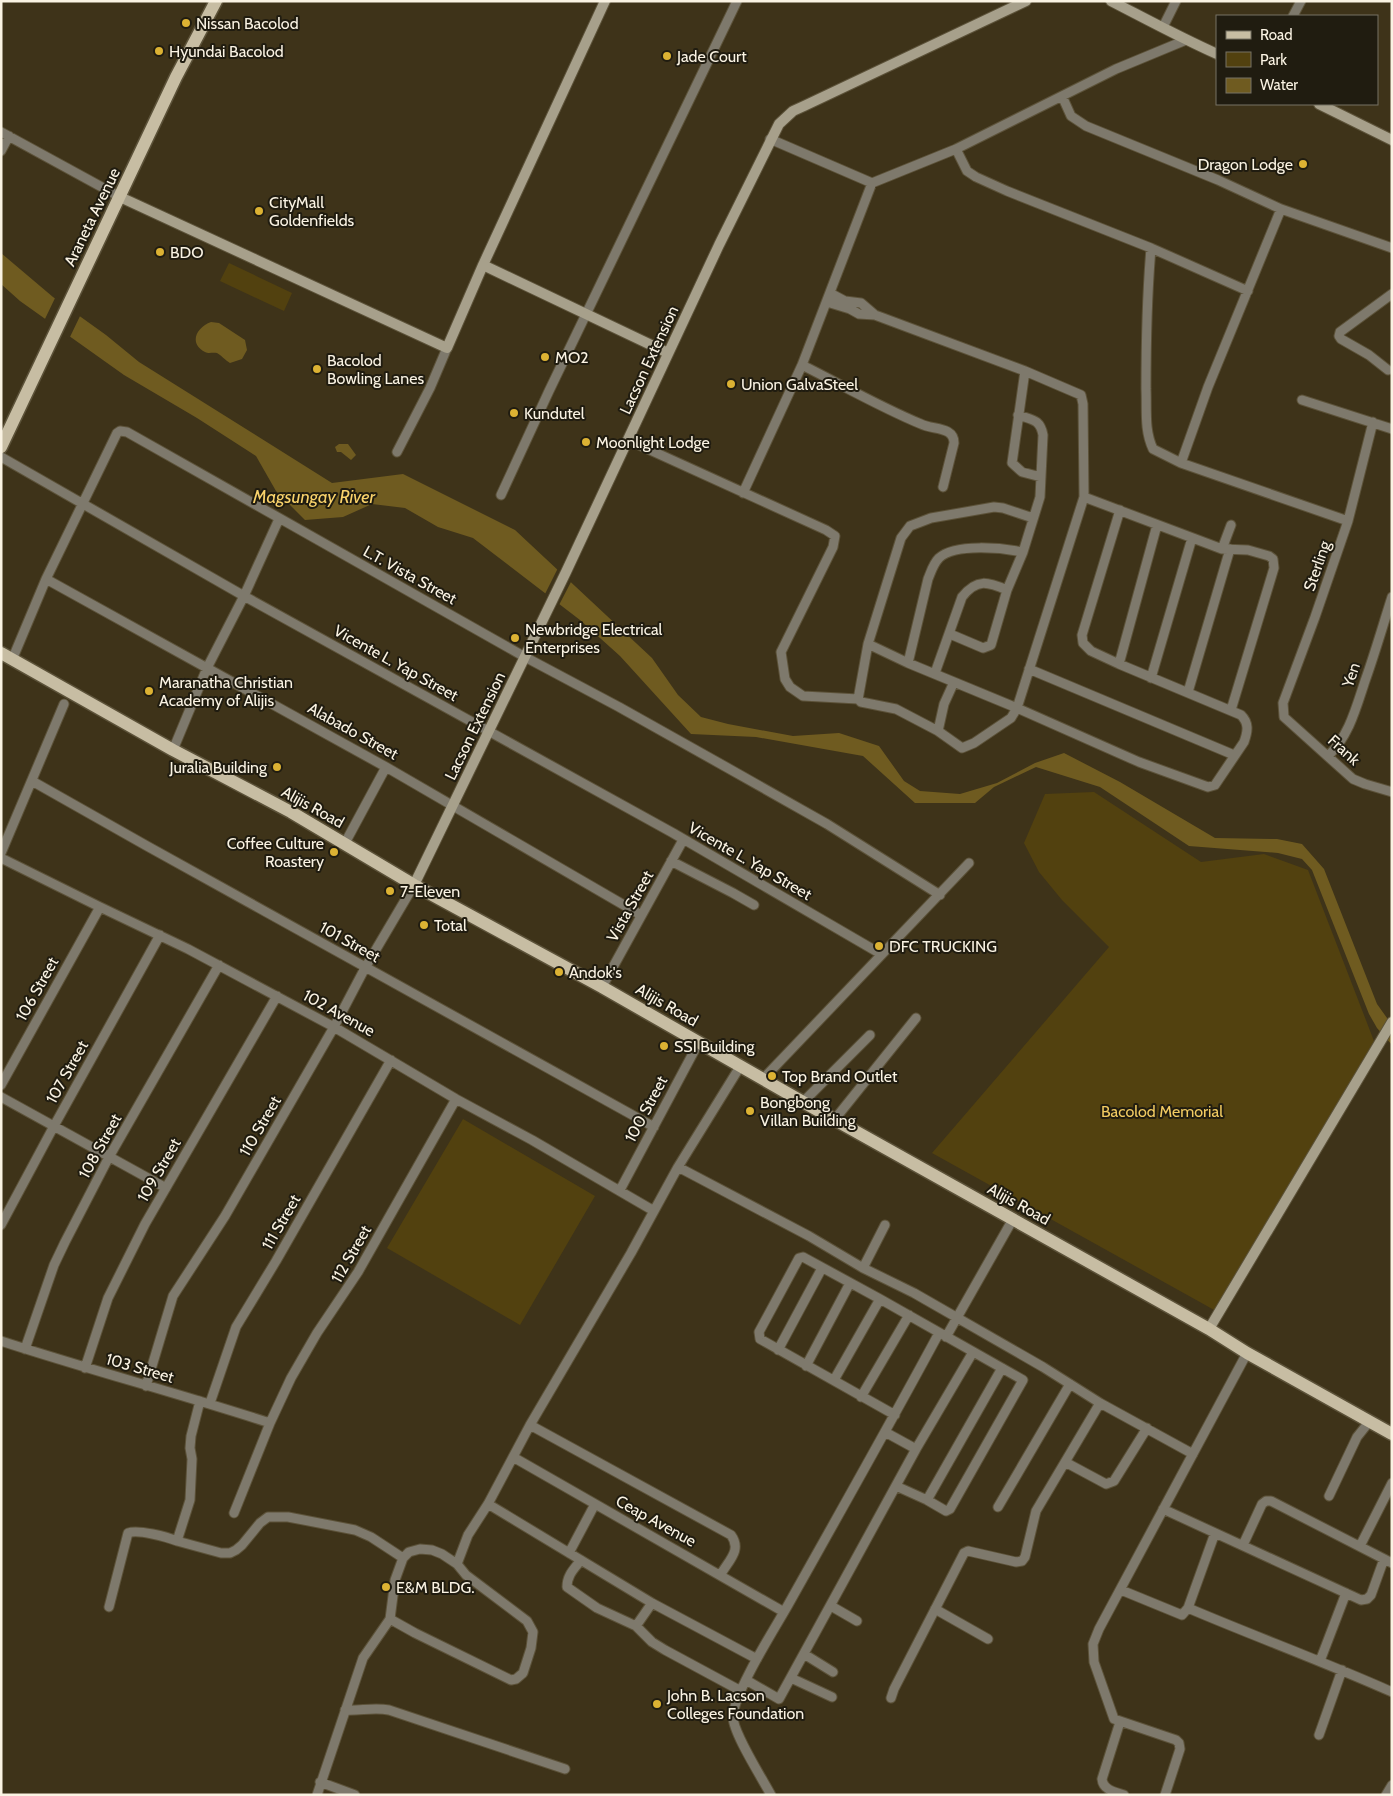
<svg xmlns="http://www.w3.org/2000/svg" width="1393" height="1796" font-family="Cabin,sans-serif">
  <rect width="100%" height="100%" fill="#3e3319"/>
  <!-- green -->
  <path fill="#52410f" d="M229,263L292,293L284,311L220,281Z
    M1094,792L1201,862L1264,854L1308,870L1374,1041L1216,1311L932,1153L1109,947L1062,900L1039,872L1024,843L1045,794Z
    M463,1119L595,1196L520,1325L387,1248Z"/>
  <!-- water -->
  <path fill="#6f5b20" d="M1,253L53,297L106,335L139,362L332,483L403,474L515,530L652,658L678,695L701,717L728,724L793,736L839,733L879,746L904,781L920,791L960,794L997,783L1035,763L1064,753L1120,782L1215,838L1277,839L1302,844L1324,869L1377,1004L1392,1025V1045L1377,1028L1369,1014L1312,870L1302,859L1278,853L1189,846L1100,787L1036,767L994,787L975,803H915L863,756L756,737L691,734L620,656L580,620L473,538L438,527L405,508L372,504L343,517L305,520L276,491L256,456L197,418L124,375L20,301L1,284Z
    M211,322L219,323L245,340L247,350L242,359L230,363C225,360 221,355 217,353C212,352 209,354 205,352C188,343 197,327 211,322Z
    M339,444H348L356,455L351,460L341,452H337L335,447Z"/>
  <!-- pier -->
  <path fill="#3e3319" d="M56,296L81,314L69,339L44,321Z
    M558,568L572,580L558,607L544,596Z"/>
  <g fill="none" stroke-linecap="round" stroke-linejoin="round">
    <defs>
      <path id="street" d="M1293,16L1301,1
        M1163,27L1176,1
        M1062,96L1071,116L1086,126L1218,180L1281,209L1392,248
        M1,132L120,197
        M770,139L872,183L956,149L1116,69L1186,40
        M956,149L967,171L976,177L1007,191L1151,248C1147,295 1146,342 1146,389C1147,410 1144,430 1153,449L1181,463L1348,521
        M1,151L9,136
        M1151,248L1248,291
        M830,293L845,301L861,303L875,315
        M827,302L850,309L859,314L875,315L1025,371L1081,395L1083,404L1084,497L1017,708L1011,718L974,743L962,748L938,731L896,709L861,702L858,699L859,694L868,644L901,538L910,526L931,518L994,507L1003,508L1033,518
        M802,365C842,385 880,407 921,424C932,430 954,426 954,443L943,487
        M1388,370L1369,355L1341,339L1339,336L1340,332L1392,294
        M1025,371L1012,463L1022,472L1041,477
        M1302,400L1392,429
        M1373,422L1348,521L1315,617L1283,703L1284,717L1353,779L1365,784L1392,792
        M628,440L826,530L835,536L833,547L781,652L785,679L790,687L803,696L858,699
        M397,452L430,388L447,348
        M1,457L244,596L673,833L881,954
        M1181,463L1208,387L1281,209
        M743,493L802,365L872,183
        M501,495L549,391L737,1
        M1084,497L1222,549L1248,550L1269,556L1273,559L1274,568L1231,710
        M1222,549L1231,525
        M46,579L386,767L641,915
        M950,634L983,648L991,645L1007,590L1023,552L1040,497L1043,435C1040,419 1032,420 1018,415
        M868,644L908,663L1017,708L1139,762L1208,787L1215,785L1244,742C1248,731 1249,723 1241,715L1119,664L1091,651L1083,643L1082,635L1120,510
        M12,660L46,579L117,433L120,431L127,432L525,657L619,707L726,767L827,824L940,895
        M908,663L928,579C931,572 933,564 939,558C955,543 1003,548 1023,552
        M1119,664L1157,525
        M1029,669L1234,755
        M935,673L962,597C977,578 988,582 1007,590
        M1151,678L1192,538
        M1188,692L1230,549
        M938,731L944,704L954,682
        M173,750L207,668L244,596L279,519
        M1328,756C1349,736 1356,708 1365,681C1375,653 1383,625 1392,597
        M32,781L147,846L654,1127
        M345,843L386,767
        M1,853L64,704
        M1,858L100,907L188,949L334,1027L456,1099L532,1140L654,1211
        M671,861L733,893L754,905
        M602,987L683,840
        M763,1079L969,863
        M1,1085L100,907
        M1,1097L166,1188
        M803,1102L870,1035
        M835,1119L916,1018
        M678,1167L809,1236L863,1268L914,1293L1043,1367L1100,1403L1193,1454
        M620,1190L699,1042
        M1,1225L54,1126L160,935
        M863,1268L885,1225
        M946,1337L1013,1219
        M1,1341C90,1370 181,1394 270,1423
        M25,1349L54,1265L65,1242L109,1157L219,965
        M778,1350L822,1268
        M806,1366L850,1283
        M85,1368L108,1298L145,1224L277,996
        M834,1380L880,1299
        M146,1386L173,1296L225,1216L334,1027L365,968L414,885
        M861,1397L909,1315
        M210,1403L236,1327L276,1261L391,1060
        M895,1415L760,1339L759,1332L799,1258L803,1257L880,1299L1023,1380L950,1509L946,1511L927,1500L896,1486
        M530,1425L731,1535C742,1550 729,1560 721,1574
        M885,1432L916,1449
        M513,1457L784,1612
        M1065,1462L1106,1484L1114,1481L1147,1428
        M1329,1496L1357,1437L1369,1422
        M927,1500L1002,1368
        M488,1504L652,1603L757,1659
        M998,1507L1070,1384
        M1163,1509L1361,1600L1367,1599L1371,1595L1384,1559
        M234,1513L270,1423L291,1378L317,1333L358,1272L456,1099
        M177,1541L221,1553H230L236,1550L242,1545L260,1523L268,1517H288L355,1530L371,1537L403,1558
        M1243,1545L1262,1504L1266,1501H1271L1392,1563
        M1360,1546L1392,1483
        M569,1553L595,1504
        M581,1560C574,1569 567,1575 567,1587L597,1608L636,1626L652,1642L665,1650L741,1691
        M457,1564L468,1535L488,1504L530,1425L631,1253L678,1167L741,1065
        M1121,1590L1182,1615L1188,1608L1215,1533
        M831,1606L857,1621
        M109,1607L128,1533C138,1529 167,1537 177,1541L190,1500L192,1459L190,1448L191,1436L200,1401
        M1188,1608C1256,1637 1325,1662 1392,1692
        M935,1609L988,1639
        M636,1626L652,1603
        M804,1654L833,1672
        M1320,1661L1346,1593
        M791,1678L832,1697
        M746,1680L779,1699L916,1449L973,1352
        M891,1698L894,1689L964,1553L968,1551L1016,1562L1022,1561L1025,1557L1036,1511L1100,1403
        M345,1710C360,1711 374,1707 389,1710L565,1769
        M1120,1722L1102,1779C1103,1790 1115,1792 1124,1795
        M1319,1735L1342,1670
        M320,1782L355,1795
        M317,1795L363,1658L390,1619L395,1580L403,1558L409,1552L420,1549L432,1550L442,1554L457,1564L466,1575L527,1621L533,1632L531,1648L523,1673L516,1679L511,1680L415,1633L390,1619
        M771,1795C762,1778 733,1733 733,1717C733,1694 775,1628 788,1605C839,1514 890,1424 939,1333
        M1165,1795L1180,1749L1179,1743L1176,1740L1114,1719L1094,1662L1093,1644L1099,1629L1247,1353
        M1386,1795L1392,1785"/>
      <path id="secondary" d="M1111,1C1146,19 1181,38 1217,54
        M1319,104L1392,140
        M120,197L447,348L483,265L605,1
        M483,265L668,353
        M414,885L566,572L719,245L779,124L793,111L804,106L1026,1
        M1209,1329L1392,1022"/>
      <path id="primary" d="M1,447L176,77L216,1
        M1,653L173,750L291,812L414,885L602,987L803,1102L1209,1329L1247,1353L1392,1434"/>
    </defs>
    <!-- street casing -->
    <use href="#street" stroke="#5c5239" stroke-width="11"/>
    <!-- secondary casing -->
    <use href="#secondary" stroke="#5c5239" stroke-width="12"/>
    <!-- primary casing -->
    <use href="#primary" stroke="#5c5239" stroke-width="15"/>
    <!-- street -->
    <use href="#street" stroke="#7e796c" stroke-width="9"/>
    <!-- secondary -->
    <use href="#secondary" stroke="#a7a08b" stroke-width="10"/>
    <!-- primary -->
    <use href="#primary" stroke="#c7bda3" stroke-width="12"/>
  </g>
  <!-- markers -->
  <g fill="#dcb233" stroke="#201c10" stroke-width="2">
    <circle cx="186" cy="23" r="5"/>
    <circle cx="159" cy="51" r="5"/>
    <circle cx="667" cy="56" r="5"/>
    <circle cx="1303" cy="164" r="5"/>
    <circle cx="259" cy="211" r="5"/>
    <circle cx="160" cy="252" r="5"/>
    <circle cx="545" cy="357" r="5"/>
    <circle cx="317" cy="369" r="5"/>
    <circle cx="731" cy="384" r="5"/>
    <circle cx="514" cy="413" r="5"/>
    <circle cx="586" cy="442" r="5"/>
    <circle cx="515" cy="638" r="5"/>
    <circle cx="149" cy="691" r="5"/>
    <circle cx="277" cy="767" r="5"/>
    <circle cx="334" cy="852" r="5"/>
    <circle cx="390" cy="891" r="5"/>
    <circle cx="424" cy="925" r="5"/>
    <circle cx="879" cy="946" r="5"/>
    <circle cx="559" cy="972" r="5"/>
    <circle cx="664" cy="1046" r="5"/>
    <circle cx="772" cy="1076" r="5"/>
    <circle cx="750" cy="1111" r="5"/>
    <circle cx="386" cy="1587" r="5"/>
    <circle cx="657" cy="1704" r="5"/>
  </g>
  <g text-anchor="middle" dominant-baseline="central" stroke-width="4" stroke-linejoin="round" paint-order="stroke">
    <!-- poi labels -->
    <g font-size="16" fill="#faf3e3" stroke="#201c10" text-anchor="start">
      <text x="196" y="23">Nissan Bacolod</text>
      <text x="169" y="51">Hyundai Bacolod</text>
      <text x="677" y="56">Jade Court</text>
      <text x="1293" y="164" text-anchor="end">Dragon Lodge</text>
      <text x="269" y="202">CityMall<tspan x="269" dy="18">Goldenfields</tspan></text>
      <text x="170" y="252">BDO</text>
      <text x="555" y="357">MO2</text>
      <text x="327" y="360">Bacolod<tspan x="327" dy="18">Bowling Lanes</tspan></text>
      <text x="741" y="384">Union GalvaSteel</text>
      <text x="524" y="413">Kundutel</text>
      <text x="596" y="442">Moonlight Lodge</text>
      <text x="525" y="629">Newbridge Electrical<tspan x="525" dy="18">Enterprises</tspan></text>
      <text x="159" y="682">Maranatha Christian<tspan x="159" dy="18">Academy of Alijis</tspan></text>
      <text x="267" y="767" text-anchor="end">Juralia Building</text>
      <text x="324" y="843" text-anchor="end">Coffee Culture<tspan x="324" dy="18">Roastery</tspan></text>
      <text x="400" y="891">7-Eleven</text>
      <text x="434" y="925">Total</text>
      <text x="889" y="946">DFC TRUCKING</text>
      <text x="569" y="972">Andok's</text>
      <text x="674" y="1046">SSI Building</text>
      <text x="782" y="1076">Top Brand Outlet</text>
      <text x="760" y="1102">Bongbong<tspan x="760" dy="18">Villan Building</tspan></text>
      <text x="396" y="1587">E&amp;M BLDG.</text>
      <text x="667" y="1695">John B. Lacson<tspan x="667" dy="18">Colleges Foundation</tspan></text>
    </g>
    <!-- street labels -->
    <g font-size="16" fill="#faf3e3" stroke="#201c10">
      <text transform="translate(92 217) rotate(-64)">Araneta Avenue</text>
      <text transform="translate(649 360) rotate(-65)">Lacson Extension</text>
      <text transform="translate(1317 566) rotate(-71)">Sterling</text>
      <text transform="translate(410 575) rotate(29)">L.T. Vista Street</text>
      <text transform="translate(396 663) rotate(29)">Vicente L. Yap Street</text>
      <text transform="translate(1351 675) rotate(-71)">Yen</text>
      <text transform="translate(475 726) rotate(-64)">Lacson Extension</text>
      <text transform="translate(353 731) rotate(29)">Alabado Street</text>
      <text transform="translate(1344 750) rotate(42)">Frank</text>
      <text transform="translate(313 807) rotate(29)">Alijis Road</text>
      <text transform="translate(750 861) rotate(30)">Vicente L. Yap Street</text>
      <text transform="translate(630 906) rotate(-61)">Vista Street</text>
      <text transform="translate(350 942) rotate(29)">101 Street</text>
      <text transform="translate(37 989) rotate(-61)">106 Street</text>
      <text transform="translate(667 1005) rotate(30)">Alijis Road</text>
      <text transform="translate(339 1013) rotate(29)">102 Avenue</text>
      <text transform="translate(67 1072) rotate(-61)">107 Street</text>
      <text transform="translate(646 1109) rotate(-62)">100 Street</text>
      <text transform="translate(260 1126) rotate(-60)">110 Street</text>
      <text transform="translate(100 1146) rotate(-61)">108 Street</text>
      <text transform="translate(159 1170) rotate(-60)">109 Street</text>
      <text transform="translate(1019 1204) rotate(29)">Alijis Road</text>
      <text transform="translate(281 1222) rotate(-60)">111 Street</text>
      <text transform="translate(351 1254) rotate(-60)">112 Street</text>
      <text transform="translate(140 1368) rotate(16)">103 Street</text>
      <text transform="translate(656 1521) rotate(29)">Ceap Avenue</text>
    </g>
    <!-- park labels -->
    <g font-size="16" fill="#f2cb62" stroke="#201c10">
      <text x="1162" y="1111">Bacolod Memorial</text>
    </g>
    <!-- water labels -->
    <g font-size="18" font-style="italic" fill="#fad36b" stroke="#201c10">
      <text x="314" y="497">Magsungay River</text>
    </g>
  </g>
  <!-- border -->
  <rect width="1393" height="1796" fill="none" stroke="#faf3e3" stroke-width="5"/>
  <!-- legend -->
  <rect x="1216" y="15" width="162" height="90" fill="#201c10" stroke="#777264"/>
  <rect x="1226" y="31" width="25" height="8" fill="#c7bda3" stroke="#777264"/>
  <text x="1260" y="40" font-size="15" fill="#faf3e3">Road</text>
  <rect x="1226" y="52" width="25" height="15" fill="#52410f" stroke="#777264"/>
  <text x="1260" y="65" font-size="15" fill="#faf3e3">Park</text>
  <rect x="1226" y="78" width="25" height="15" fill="#6f5b20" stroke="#777264"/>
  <text x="1260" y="90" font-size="15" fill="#faf3e3">Water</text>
</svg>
